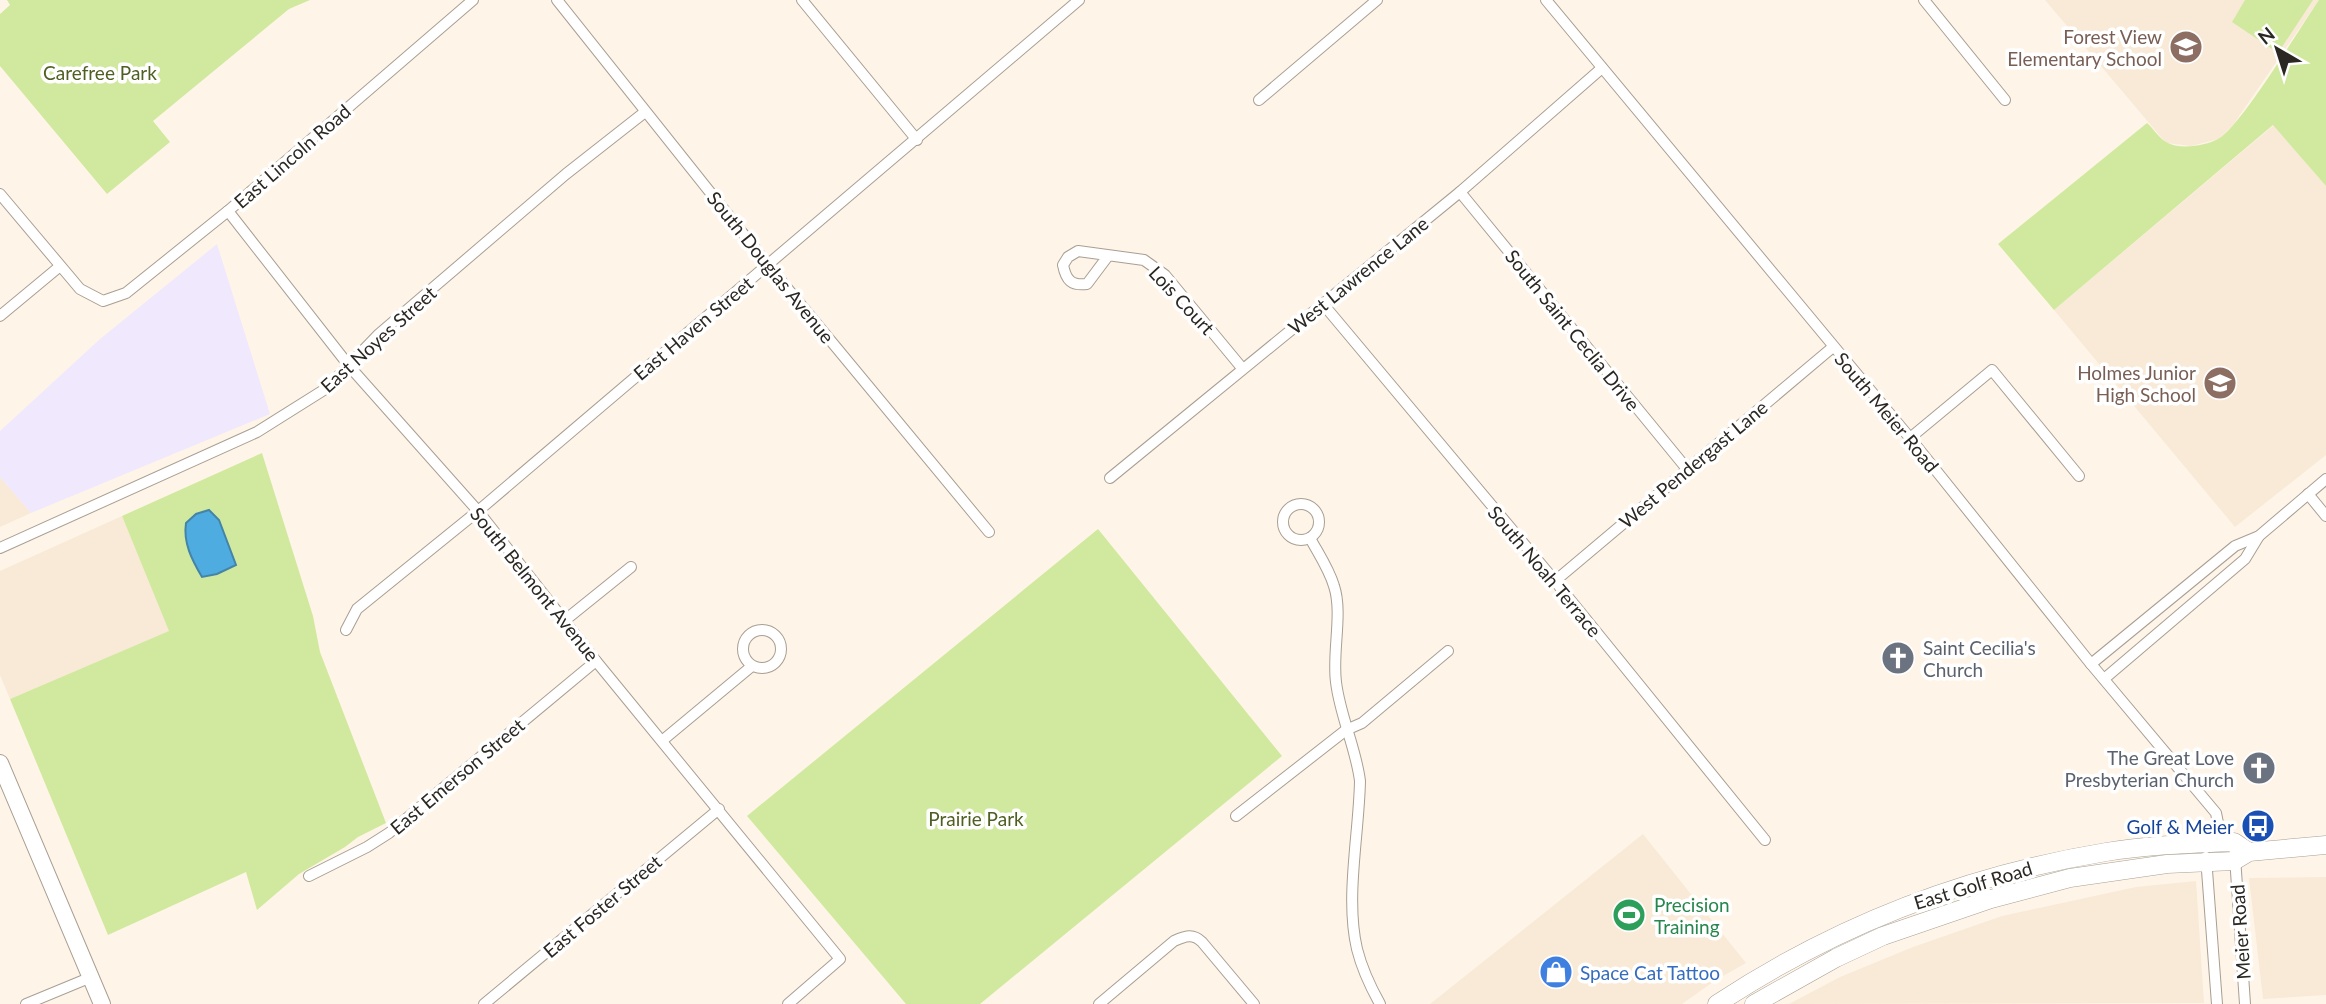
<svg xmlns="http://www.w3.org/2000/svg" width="2326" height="1004" font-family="Lato,sans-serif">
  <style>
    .built { fill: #f8ead7 }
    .industrial { fill: #f0e8fd }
    .green { fill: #d1e99f }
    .water { fill: #4eace0; stroke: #4484a7; stroke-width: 2 }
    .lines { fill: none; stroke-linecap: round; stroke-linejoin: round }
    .minor-casing { stroke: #a89f93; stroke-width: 12 }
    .secondary-casing { stroke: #a89f93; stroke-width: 18 }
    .primary-casing { stroke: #a89f93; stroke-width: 19 }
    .minor { stroke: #fff; stroke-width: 10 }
    .secondary { stroke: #fff; stroke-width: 16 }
    .primary { stroke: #fff; stroke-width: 18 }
    .labels { text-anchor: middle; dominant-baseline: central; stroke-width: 7; stroke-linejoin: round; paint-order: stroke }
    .education-label { font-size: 19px; fill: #785e54; stroke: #fff; text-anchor: end }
    .park-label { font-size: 19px; fill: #4f5f22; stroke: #fff }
    .street-label { font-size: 19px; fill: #2b2723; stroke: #fff }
    .worship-label { font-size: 19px; fill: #5b616d; stroke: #fff; text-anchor: start }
    .transit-label { font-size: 19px; fill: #164399; stroke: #fff; text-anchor: end }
    .leisure-label { font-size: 19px; fill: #27864d; stroke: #fff; text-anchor: start }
    .shop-label { font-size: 19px; fill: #366cbe; stroke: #fff; text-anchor: start }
  </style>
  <rect width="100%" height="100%" fill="#fef5e8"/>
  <g class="built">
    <path d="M2045 0H2319L2233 125 2219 139 2191 146 2166 143Z"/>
    <path d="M2274 125 2326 186V455L2235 527 2054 310Z"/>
    <path d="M0 477 31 513 0 527Z"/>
    <path d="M122 516 170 631 10 699 0 675V571Z"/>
    <path d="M1643 834 1746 963 1716 980 1682 1004H1430Z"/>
    <path d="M2326 877V995L2263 999 2249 878Z"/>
    <path d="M2196 881 2204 1003 1789 1004 1840 977 1913 947 2002 916 2136 887Z"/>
  </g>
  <path class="industrial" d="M217 244 270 414 31 513 0 477V431L100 339Z"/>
  <g class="green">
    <path d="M7 0H310L289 9 153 121 170 142 107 194 0 66V14L10 5Z"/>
    <path d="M2245 0H2313L2278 53 2232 22Z"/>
    <path d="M2319 0H2326V186L2273 125 2054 310 1998 244 2147 123C2153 128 2159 138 2166 142 2179 150 2205 146 2218 139 2240 128 2301 26 2319 0Z"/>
    <path d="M262 453 313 616 320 652 386 823 358 837 345 847 299 874 257 910 246 872 108 935 10 699 169 631 122 516Z"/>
    <path d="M1098 529 1282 756 980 1004H906L747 816Z"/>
  </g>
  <path class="water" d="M209 510 219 520 236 565 217 574 202 577C192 560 183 543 186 523L196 514Z"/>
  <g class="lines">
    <defs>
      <g id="minor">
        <path d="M557 0 768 265 989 532"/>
        <path d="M802 0 917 140"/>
        <path d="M1546 0 1910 438 2091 664 2216 813 2219 828 2234 842 2245 1004"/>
        <path d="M1924 0 2005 100"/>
        <path d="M1259 100 1377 0"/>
        <path d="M1460 192 1687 469"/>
        <path d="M0 194 80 289 103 301 126 293 228 211 473 0"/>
        <path d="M228 211 350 367 478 511 596 661 840 959 788 1004"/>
        <path d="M1108 256 1087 284C1071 286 1066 280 1063 265L1068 257 1078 251 1144 260 1165 275 1242 368"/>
        <path d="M1323 304 1555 581 1765 840"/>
        <path d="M0 316 59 267"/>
        <path d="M1910 438 1992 370 2079 476"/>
        <path d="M1110 478 1460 192 1602 68"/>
        <path d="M2308 494 2326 516"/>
        <circle cx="1301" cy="522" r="18"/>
        <path d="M1310 538C1318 553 1329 569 1334 586 1343 613 1332 652 1336 682 1340 716 1356 748 1360 781 1359 834 1345 898 1357 949 1362 969 1370 986 1380 1004"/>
        <path d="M0 548 257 432 327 388 379 334 566 174 645 112"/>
        <path d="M1555 581 1833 347"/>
        <path d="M564 621 631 567"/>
        <circle cx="762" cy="649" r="19"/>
        <path d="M346 630 357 609 478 511 1079 0"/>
        <path d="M2091 664 2235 546 2259 536 2326 479"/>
        <path d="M2104 679 2245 559 2259 536"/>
        <path d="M663 740 752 666"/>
        <path d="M1236 816 1346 730 1362 723 1448 651"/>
        <path d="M2206 857 2217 1004"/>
        <path d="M309 876 367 847 389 833 596 661"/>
        <path d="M26 1004 89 978"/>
        <path d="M484 1004 719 809"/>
        <path d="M1099 1004 1174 941C1185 936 1193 933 1202 942L1254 1004"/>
      </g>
      <path id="secondary" d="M0 763 102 1004"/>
      <g id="primary">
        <path d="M1717 1004C1835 926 1966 875 2106 852 2148 845 2192 844 2234 842L2249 852"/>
        <path d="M1754 1004 1836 958 1883 936 1991 899 2070 878 2167 864 2234 861 2249 852 2326 845"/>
      </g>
    </defs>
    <use href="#minor" class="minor-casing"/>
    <use href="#secondary" class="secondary-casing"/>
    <use href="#primary" class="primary-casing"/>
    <use href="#minor" class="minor"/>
    <use href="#secondary" class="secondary"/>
    <use href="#primary" class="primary"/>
  </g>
  <defs>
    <symbol id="school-disc" viewBox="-11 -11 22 22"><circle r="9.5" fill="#8d6e63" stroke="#fff"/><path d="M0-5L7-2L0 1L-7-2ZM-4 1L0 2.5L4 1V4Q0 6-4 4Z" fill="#fff"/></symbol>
    <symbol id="church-disc" viewBox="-11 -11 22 22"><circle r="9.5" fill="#6b7280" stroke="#fff"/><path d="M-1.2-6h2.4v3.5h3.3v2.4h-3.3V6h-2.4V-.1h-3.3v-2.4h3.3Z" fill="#fff"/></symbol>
    <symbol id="bus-disc" viewBox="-11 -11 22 22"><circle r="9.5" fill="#1a4fb4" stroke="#fff"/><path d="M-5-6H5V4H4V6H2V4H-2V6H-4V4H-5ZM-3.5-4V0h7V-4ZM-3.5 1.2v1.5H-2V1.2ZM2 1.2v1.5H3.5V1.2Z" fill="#fff"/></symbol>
    <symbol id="stadium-disc" viewBox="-11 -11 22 22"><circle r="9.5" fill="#2e9e5b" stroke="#fff"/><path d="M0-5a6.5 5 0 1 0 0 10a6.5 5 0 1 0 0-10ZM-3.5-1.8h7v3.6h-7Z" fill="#fff"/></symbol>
    <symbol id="shop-disc" viewBox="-11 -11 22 22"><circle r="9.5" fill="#3f7fe0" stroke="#fff"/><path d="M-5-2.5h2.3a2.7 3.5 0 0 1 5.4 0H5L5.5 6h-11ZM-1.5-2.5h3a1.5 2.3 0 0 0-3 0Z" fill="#fff"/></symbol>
  </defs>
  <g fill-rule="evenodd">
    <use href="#school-disc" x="2167" y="28" width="38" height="38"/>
    <use href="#school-disc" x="2201" y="364" width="38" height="38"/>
    <use href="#church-disc" x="1879" y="639" width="38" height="38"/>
    <use href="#church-disc" x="2240" y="749" width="38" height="38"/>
    <use href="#bus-disc" x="2239" y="807" width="38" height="38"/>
    <use href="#stadium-disc" x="1610" y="896" width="38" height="38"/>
    <use href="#shop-disc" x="1537" y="953" width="38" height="38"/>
  </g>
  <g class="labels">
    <g class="education-label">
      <text x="2162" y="36">Forest View<tspan x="2162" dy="22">Elementary School</tspan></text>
      <text x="2196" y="372">Holmes Junior<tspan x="2196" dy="22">High School</tspan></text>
    </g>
    <g class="park-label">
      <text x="100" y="72">Carefree Park</text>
      <text x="976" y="818">Prairie Park</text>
    </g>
    <g class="street-label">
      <text transform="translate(292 156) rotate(-41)">East Lincoln Road</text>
      <text transform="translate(771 267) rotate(51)">South Douglas Avenue</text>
      <text transform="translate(1358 275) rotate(-39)">West Lawrence Lane</text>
      <text transform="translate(1182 300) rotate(47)">Lois Court</text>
      <text transform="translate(693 328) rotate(-40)">East Haven Street</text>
      <text transform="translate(1573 330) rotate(51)">South Saint Ceclia Drive</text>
      <text transform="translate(378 339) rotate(-42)">East Noyes Street</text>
      <text transform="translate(1887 412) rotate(50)">South Meier Road</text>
      <text transform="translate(1693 464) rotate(-40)">West Pendergast Lane</text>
      <text transform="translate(1545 571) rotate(50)">South Noah Terrace</text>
      <text transform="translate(535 584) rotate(51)">South Belmont Avenue</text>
      <text transform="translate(457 776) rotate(-40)">East Emerson Street</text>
      <text transform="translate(1973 885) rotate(-17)">East Golf Road</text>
      <text transform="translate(602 906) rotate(-40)">East Foster Street</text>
      <text transform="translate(2240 932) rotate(-94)">Meier Road</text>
    </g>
    <g class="worship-label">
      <text x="1923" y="647">Saint Cecilia's<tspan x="1923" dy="22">Church</tspan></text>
      <text x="2234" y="757" text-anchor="end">The Great Love<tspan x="2234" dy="22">Presbyterian Church</tspan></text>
    </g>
    <g class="transit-label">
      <text x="2234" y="826">Golf &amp; Meier</text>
    </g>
    <g class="leisure-label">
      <text x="1654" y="904">Precision<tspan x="1654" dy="22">Training</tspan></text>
    </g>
    <g class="shop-label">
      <text x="1580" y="972">Space Cat Tattoo</text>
    </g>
  </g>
  <g transform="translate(2277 49) rotate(321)" stroke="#ffffff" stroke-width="5" paint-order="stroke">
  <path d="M0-5L12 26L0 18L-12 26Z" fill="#2b2723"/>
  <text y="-10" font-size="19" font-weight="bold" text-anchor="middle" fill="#2b2723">N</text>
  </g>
</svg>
